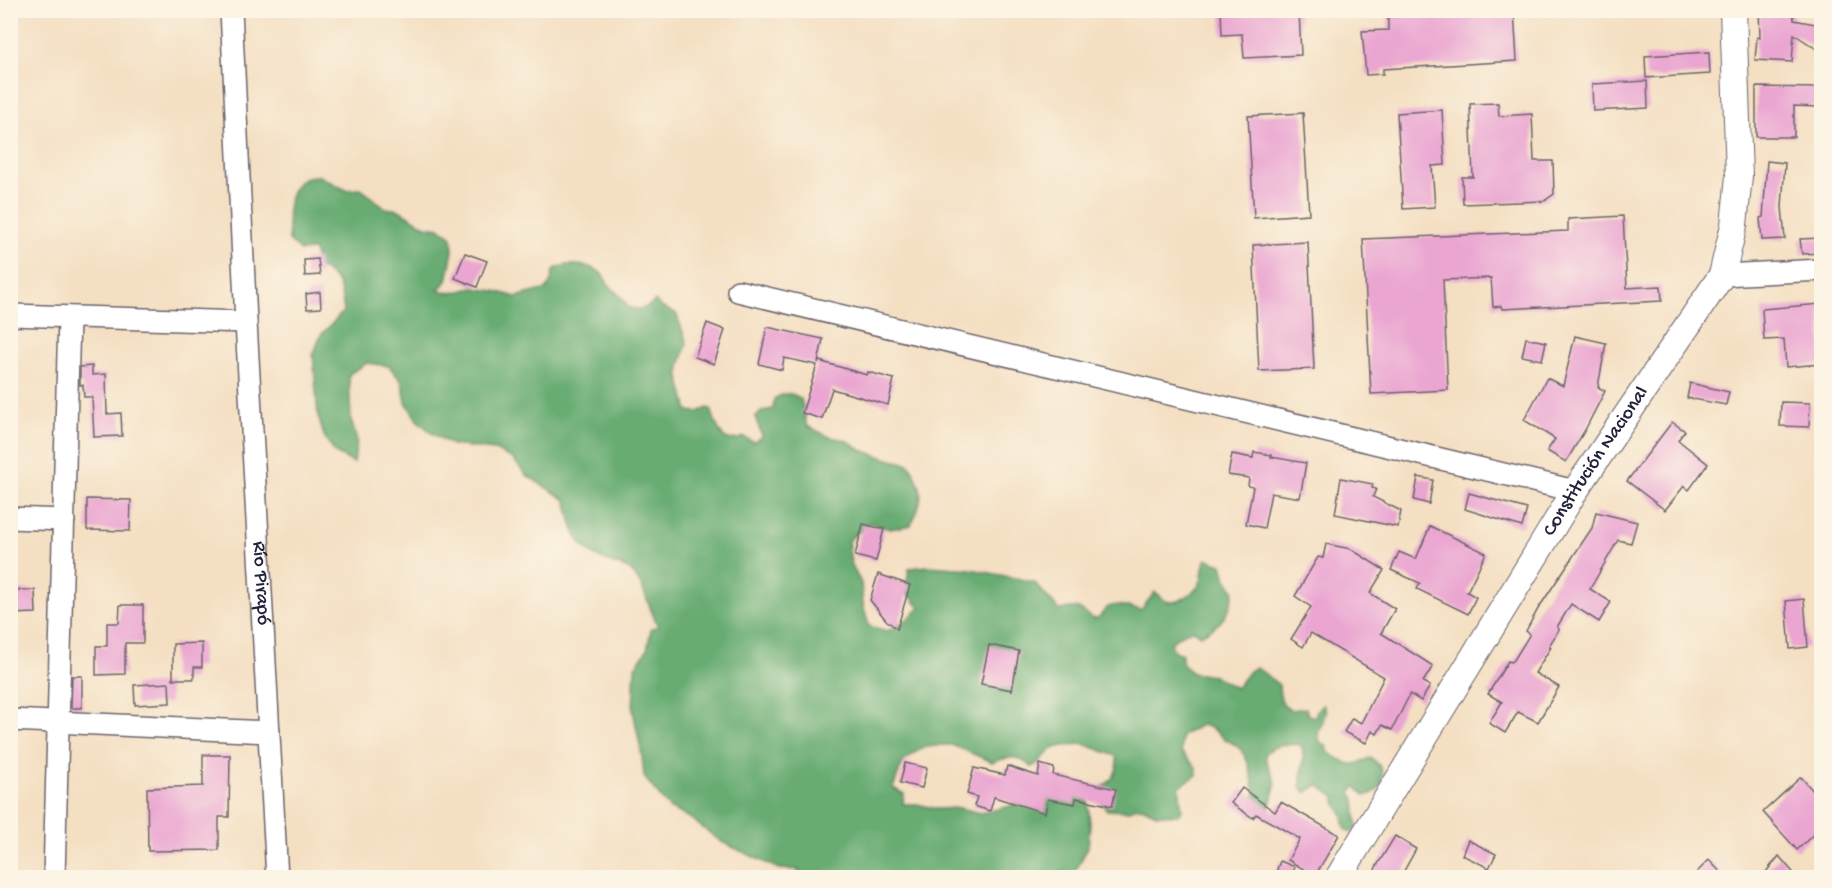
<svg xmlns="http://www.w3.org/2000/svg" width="1832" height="888" font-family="'Gochi Hand',sans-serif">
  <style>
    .forest { fill: #68ac72; stroke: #456756; stroke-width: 1.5 }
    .building { fill: #eaa5d1 }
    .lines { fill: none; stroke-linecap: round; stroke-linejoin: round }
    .minor-casing { stroke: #6c646a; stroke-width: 24 }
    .tertiary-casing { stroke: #6c646a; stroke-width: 28 }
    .minor { stroke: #fff; stroke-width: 21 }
    .tertiary { stroke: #fff; stroke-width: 26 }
    .labels { text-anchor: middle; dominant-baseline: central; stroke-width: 4.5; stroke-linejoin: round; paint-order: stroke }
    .street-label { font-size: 20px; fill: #22223b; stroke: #fcf5e5 }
  </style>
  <rect width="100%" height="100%" fill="#fcf5e5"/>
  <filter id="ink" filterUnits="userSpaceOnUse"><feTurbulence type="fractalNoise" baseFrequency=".0167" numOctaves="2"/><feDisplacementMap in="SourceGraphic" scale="12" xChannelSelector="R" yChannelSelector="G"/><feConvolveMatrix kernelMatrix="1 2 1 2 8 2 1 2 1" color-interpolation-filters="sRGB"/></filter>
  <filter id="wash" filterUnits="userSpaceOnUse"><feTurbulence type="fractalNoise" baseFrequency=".008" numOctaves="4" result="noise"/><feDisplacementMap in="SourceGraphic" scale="24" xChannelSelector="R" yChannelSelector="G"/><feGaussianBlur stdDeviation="1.35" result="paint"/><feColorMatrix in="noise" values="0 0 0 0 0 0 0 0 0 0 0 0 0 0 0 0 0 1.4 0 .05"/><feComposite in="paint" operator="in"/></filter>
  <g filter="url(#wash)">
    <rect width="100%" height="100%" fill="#f4dfc2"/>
    <path class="forest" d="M319 176 346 190 361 189 386 208 399 210 425 226 440 228 452 237 453 251 447 281 438 290 452 293 473 288 495 291 516 297 547 289 551 281 553 271C563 261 592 264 602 274 604 276 605 280 607 282 614 292 623 296 628 307 640 311 646 309 655 301L663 308 676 313 687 343 680 366 679 376 688 411 698 412 708 408 711 409C717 427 721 447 744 437L754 442 762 436 755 417 763 411 773 409 774 399C785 392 791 392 801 399L807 426 830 437 846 440 861 450 888 459 909 464C925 490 924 498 911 525L890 529 869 523 848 541 851 563 861 583 863 604 869 626 888 631 905 621 920 608 906 591 909 568 929 566 971 569 1034 582 1060 611C1077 604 1080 609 1094 619 1101 617 1100 616 1104 611 1113 600 1129 608 1141 610L1155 592C1159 594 1162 599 1166 601 1177 606 1198 591 1201 581 1204 573 1201 566 1207 559L1222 564 1226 579 1234 590C1231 613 1221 626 1200 635L1194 630C1184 632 1175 636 1171 645L1175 651 1182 654V662L1192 673 1214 676 1236 688 1249 671 1256 667 1279 685C1279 693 1281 709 1292 710 1295 710 1302 708 1306 708L1308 715 1315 717 1317 710 1323 705 1326 712 1318 734 1320 742 1326 746 1330 754 1349 764H1356L1370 758C1388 767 1387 791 1365 796L1355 786 1351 792 1355 799 1357 828 1351 833C1342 828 1345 825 1343 816 1341 808 1335 807 1336 798L1318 785 1306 793 1301 788C1299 774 1307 757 1301 745 1287 743 1277 744 1266 753V760L1276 782 1268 812 1257 809C1255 793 1251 757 1237 746 1234 743 1229 742 1225 739 1217 732 1210 726 1200 725L1182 736 1181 752 1196 767 1197 775 1179 787 1182 809 1178 815 1156 814 1142 807 1134 808 1128 811 1107 810 1097 798 1095 792C1109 783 1121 774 1116 756L1081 743C1072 747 1062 744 1053 749 1044 754 1043 762 1031 767 1016 753 1010 757 992 762L952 745H942L922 748 903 762 893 788 904 794 903 804H917L937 809 959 808 981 813 1011 806 1026 792 1070 789 1088 802 1090 825 1088 847 1076 870 1056 874 1049 878 797 877 799 870 779 869 722 842 688 817 669 808 644 777 642 756 633 710 635 667 647 650 651 629 658 626C649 609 645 586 632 572 628 567 618 566 611 563 574 549 575 535 566 500L526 475 513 459 495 450 452 445 433 434 417 420 406 402 402 382 389 366 367 363 349 374 351 420 357 440 354 463 335 453 324 436 318 416 313 355 321 335 344 311C340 284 341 280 317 266L314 250 300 251 289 241C288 222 283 189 305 178 309 176 315 176 319 176Z"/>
    <g id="blocks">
      <g class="building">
        <path d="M1221 10H1299L1301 55 1244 58 1242 34 1222 35Z"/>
        <path d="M1424 10H1514L1517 61 1383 69V74L1366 75 1362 31 1388 30V17L1424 15Z"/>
        <path d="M1759 10H1793L1794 20 1821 25V52L1794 34 1792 62 1755 60 1757 37 1760 38Z"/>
        <path d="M1709 52 1710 74 1646 78 1645 56Z"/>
        <path d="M1647 81 1648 108 1593 111 1592 84Z"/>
        <path d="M1756 87 1819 88 1818 107 1794 106V137H1756Z"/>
        <path d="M1498 103 1499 116 1532 114 1534 161H1553L1554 194 1544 201 1463 204 1462 177H1473L1470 104Z"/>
        <path d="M1442 110 1445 165 1432 166 1435 207 1403 209 1397 113Z"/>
        <path d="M1303 113 1309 214 1254 218 1248 116Z"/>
        <path d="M1767 161 1785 163 1782 207 1785 239 1762 240 1760 218 1763 217Z"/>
        <path d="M1623 216 1627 288 1661 286 1662 301 1502 309 1501 306 1493 307 1491 278 1443 280 1448 390 1371 394 1363 239 1568 231V219Z"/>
        <path d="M1821 238V253L1802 254 1800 239Z"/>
        <path d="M1308 242 1314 369 1259 371 1253 245Z"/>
        <path d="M465 253 487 261 477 287 455 278Z"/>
        <path d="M318 259 320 275 305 276 304 260Z"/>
        <path d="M320 292 321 308 307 309 306 294Z"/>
        <path d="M1821 304V364L1786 367 1784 339 1764 340 1762 309Z"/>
        <path d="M707 323 725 330 714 364 695 357Z"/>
        <path d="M767 327 823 339 818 363 819 361 867 375 868 372 894 379 888 405 832 389 822 419 802 413 817 365 784 358 782 370 759 364Z"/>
        <path d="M1575 336 1606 343 1598 387 1605 391 1585 430 1566 462 1547 451 1555 439 1524 420 1547 378 1563 386Z"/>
        <path d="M1526 338 1546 342 1542 360 1522 356Z"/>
        <path d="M92 366V375L106 374 107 414 121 413 122 436 94 437 92 397H84L83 385H80V367Z"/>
        <path d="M1690 383 1729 392 1726 405 1687 398Z"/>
        <path d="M1781 402 1810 403 1809 427 1780 426Z"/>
        <path d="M1672 422 1685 431 1678 440 1708 464 1689 490 1684 486 1665 510 1627 481Z"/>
        <path d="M1254 452 1272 455 1271 457 1306 463 1300 498 1271 493 1264 528 1246 524 1253 487 1248 486 1249 478 1228 475 1232 454 1253 458Z"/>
        <path d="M1418 477 1433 480 1429 504 1414 500Z"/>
        <path d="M1341 478 1373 484 1372 488 1376 489 1373 497 1401 511 1398 527 1335 514Z"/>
        <path d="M1469 493 1527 509 1522 527 1465 509Z"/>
        <path d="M87 499 131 500 130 531 87 530Z"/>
        <path d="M1596 512 1637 522 1631 543 1618 540 1590 589 1611 602 1599 622 1571 604 1557 627 1559 629 1549 646 1551 647 1535 673 1559 687 1538 722 1518 712 1505 733 1489 723 1502 702 1488 694 1508 661 1511 662 1514 660 1530 634 1526 631 1538 609 1592 528Z"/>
        <path d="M863 524 884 529 876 561 855 556Z"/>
        <path d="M1430 526 1486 553 1467 592 1476 597 1468 614 1417 589 1420 583 1391 570 1399 552 1416 559Z"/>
        <path d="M1326 544 1351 549 1384 570 1370 593 1395 609 1381 633 1433 666 1423 682 1430 686 1421 701 1410 694 1392 730 1382 725 1377 734 1372 731 1366 743 1344 732 1352 718 1361 723 1384 677 1311 633 1303 647 1291 639 1311 607 1295 596 1318 557 1323 558Z"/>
        <path d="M878 574 910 585 897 629 886 620 870 600Z"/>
        <path d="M10 590H35L36 613 10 614Z"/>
        <path d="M1804 599 1808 647 1790 649 1786 601Z"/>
        <path d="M120 605H143V643H125V674L96 675V646H107V623H119Z"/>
        <path d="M202 643V667H194V679H173V644Z"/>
        <path d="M989 645 1019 651 1012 690 981 684Z"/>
        <path d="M72 676H82V708H71Z"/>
        <path d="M169 683 170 703 135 705 134 685Z"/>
        <path d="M203 755H230L229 817H219V850L148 851 147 788 203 786Z"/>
        <path d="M905 763 927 768 922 788 900 783Z"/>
        <path d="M1040 764 1054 768 1053 775 1116 789 1112 806 1076 798 1075 804 1048 799 1045 813 994 797 990 811 974 806 977 797 967 794 974 768 1005 775 1007 766 1038 776Z"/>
        <path d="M1801 777 1821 800V827L1797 850 1763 812Z"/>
        <path d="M1242 788 1275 812 1281 802 1339 835 1315 876 1288 860 1300 839 1256 814 1253 818 1231 803Z"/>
        <path d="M1395 836 1416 849 1400 878H1372L1376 867Z"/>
        <path d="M1468 840 1496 854 1489 868 1462 855Z"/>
        <path d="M1779 856 1798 878H1761Z"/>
        <path d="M1709 860 1726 878H1691Z"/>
        <path d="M1280 861 1295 867 1291 878H1274Z"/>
      </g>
    </g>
  </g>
  <g filter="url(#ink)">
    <use href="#blocks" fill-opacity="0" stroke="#6c646a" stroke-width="1.5"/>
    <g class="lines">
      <defs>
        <g id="minor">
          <path id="s1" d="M231 10 246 322 277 878"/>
          <path d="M1722 275 1822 270"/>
          <path d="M738 291 1575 491"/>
          <path d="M10 315 246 322"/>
          <path d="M10 518 64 520"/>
          <path d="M10 720 269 732"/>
          <path d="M54 878 69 317"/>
        </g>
        <g id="tertiary">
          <path id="s2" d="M1338 878 1575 491 1722 275 1734 225 1739 176 1733 10"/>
        </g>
      </defs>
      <use href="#minor" class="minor-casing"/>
      <use href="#tertiary" class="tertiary-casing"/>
      <use href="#minor" class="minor"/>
      <use href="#tertiary" class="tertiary"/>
    </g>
  </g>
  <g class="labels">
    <g class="street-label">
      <text stroke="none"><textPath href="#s2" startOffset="490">Constitución Nacional</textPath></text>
      <text stroke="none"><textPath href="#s1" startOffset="574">Río Pirapó</textPath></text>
    </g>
  </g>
  <rect width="1832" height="888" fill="none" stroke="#fcf5e5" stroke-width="36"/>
</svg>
